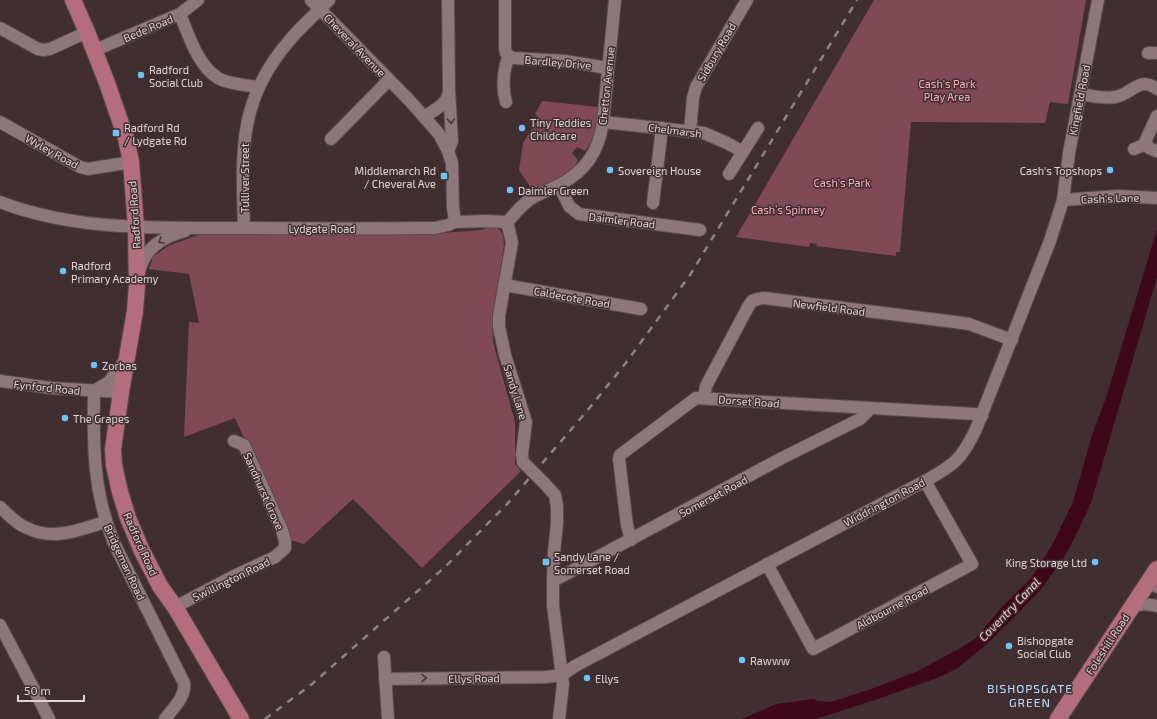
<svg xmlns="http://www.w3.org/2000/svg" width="1157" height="719" font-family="'Exo 2',sans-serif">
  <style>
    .green { fill: #7f4955 }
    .water { fill: #3f071a }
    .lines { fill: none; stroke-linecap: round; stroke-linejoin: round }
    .minor-casing { stroke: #5b4b4e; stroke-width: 14 }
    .major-casing { stroke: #5b4b4e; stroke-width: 18 }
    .minor { stroke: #8e777b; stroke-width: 12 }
    .major { stroke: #b36d7d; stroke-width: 16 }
    .rail { stroke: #918183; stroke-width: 2.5; stroke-dasharray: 7 7; stroke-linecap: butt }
    .minor-bridge-casing { stroke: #5b4b4e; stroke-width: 14; stroke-linecap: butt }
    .minor-bridge { stroke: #8e777b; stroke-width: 12 }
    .oneway { stroke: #493538 }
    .poi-dot { fill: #6fc2f4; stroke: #412e31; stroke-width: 1.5 }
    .labels { text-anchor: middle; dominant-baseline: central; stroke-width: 3; stroke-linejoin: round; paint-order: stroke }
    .street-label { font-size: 11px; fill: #e1d4d6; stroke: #412e31 }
    .poi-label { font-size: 11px; fill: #e1d4d6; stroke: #412e31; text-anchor: start }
    .park-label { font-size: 11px; fill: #fdb0bf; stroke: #412e31 }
    .water-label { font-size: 12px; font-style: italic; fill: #f3cbd2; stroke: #412e31 }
    .neighbourhood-label { font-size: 12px; letter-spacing: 1px; fill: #b5e0fd; stroke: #412e31 }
  </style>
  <rect width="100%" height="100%" fill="#412e31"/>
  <g class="green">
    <path d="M874 0H1086L1068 104 1050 102 1045 123 911 122 900 252H896V256L816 246 817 244 810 243 809 247 736 237Z"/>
    <path d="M542 101 599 107C598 123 596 137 585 151L577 147 572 153 578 160C572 176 552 183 539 190L531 188 519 170 523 143 539 118 535 114Z"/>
    <path d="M487 228H498L503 235 504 246 492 317 493 342 515 422V464L521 471 422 568 353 499 304 544 290 540 235 418 184 437 189 322 199 323 189 274 149 269 153 257 168 246 198 235 441 233 481 230Z"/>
  </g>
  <path class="water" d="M1157 229V277L1095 489 1091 503 1072 543 1063 559 1039 592 988 643 958 668 937 678 878 699 816 719H742L776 704 814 699 817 701 831 702 874 688 918 671 962 647 976 638 1001 608 1030 579 1038 568 1052 545 1073 502 1093 432 1107 395Z"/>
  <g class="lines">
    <defs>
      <g id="minor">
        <path d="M311 0 410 101 439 134 448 151 452 163 453 207 455 222"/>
        <path d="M505 0V48L506 53 509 56 514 58 565 61 608 68"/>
        <path d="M180 14C188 34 198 66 218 78 227 84 247 85 258 87"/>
        <path d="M0 28 38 49 43 50 50 49 87 32"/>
        <path d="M95 50 180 14 198 0"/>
        <path d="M1148 53H1157"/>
        <path d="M1081 94C1091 96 1104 99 1115 97 1131 95 1139 75 1157 89"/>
        <path d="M506 102C502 89 503 69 509 56"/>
        <path d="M424 117C434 110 447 105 449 92"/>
        <path d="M0 122 80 167 88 169 131 162"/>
        <path d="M603 122 704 133 727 143 743 152"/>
        <path d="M690 131 693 98 696 87 747 0"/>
        <path d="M331 139 389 80"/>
        <path d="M1134 149 1146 144"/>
        <path d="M448 151 452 141 449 90 448 0"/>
        <path d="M1156 151 1149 148 1145 142 1157 116"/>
        <path d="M729 174 758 128"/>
        <path d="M559 185 569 206 579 214 700 230"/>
        <path d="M1063 200 1118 196 1157 198"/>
        <path d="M0 202C76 231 159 228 240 228 298 228 357 229 416 228H435L448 225 455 222 486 221 507 222"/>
        <path d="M653 203 662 128"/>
        <path d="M507 222C515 214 522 204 532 198 540 193 550 190 559 185 586 171 599 151 603 122L615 0"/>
        <path d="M507 222 512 242 499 316V327L505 355 526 422 522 454 523 462"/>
        <path d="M244 228C242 154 237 101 289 41 301 26 316 14 329 0"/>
        <path d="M139 272C145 248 162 237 185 231"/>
        <path d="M504 285 641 309"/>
        <path d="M126 359 109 382 94 391C93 446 93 492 114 543L184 683C186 697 173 708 165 719"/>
        <path d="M0 381 51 388 121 392"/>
        <path d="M704 398 706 386 748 307 752 301 758 299 764 298 955 322 969 324 1012 340"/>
        <path d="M545 484 555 495 557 506V524L554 552 553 581V605L563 684 559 719"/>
        <path d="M0 507C8 514 16 524 27 528 53 541 79 530 105 522"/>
        <path d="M631 540 627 525 619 459 620 455 696 398 975 414 982 416"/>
        <path d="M767 564 813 649 972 564 925 481"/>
        <path d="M1152 576 1157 587"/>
        <path d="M553 581 782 458 860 419 870 409"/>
        <path d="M175 607 236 575 275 557 285 548V541L282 530 244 445 234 441"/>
        <path d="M1130 608C1140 603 1147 604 1157 606"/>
        <path d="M0 625 39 699 49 719"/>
        <path d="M384 657 388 719"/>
        <path d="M385 679 546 677 562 675 575 666 925 481C954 465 962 459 976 429L1050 241 1063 200 1069 153 1098 0"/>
      </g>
      <g id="major">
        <path d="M73 0 87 32 107 83 126 138 131 162 136 227 137 285 135 311 121 392 113 449 114 465 120 492 128 518 142 551 160 586 175 607 241 719"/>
        <path d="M1058 719 1157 569"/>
      </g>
    </defs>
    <use href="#minor" class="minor-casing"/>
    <use href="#major" class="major-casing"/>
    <use href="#minor" class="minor"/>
    <use href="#major" class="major"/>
    <path class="rail" d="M265 719 312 684 446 566 508 503 587 411 625 364 690 275 857 0"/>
    <defs>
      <path id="minor-bridge" d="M523 462 545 484"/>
    </defs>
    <use href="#minor-bridge" class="minor-bridge-casing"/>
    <use href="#minor-bridge" class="minor-bridge"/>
  </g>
  <defs><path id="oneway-chevron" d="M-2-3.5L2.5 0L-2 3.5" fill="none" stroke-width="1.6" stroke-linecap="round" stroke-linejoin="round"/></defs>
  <g class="oneway">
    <use href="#oneway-chevron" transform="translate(451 121) rotate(87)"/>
    <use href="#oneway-chevron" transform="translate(161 241) rotate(149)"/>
    <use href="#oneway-chevron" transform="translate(424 678) rotate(-1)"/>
  </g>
  <g class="poi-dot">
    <circle cx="141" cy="75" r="4"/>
    <circle cx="522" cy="128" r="4"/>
    <rect x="112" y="129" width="8" height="8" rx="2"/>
    <circle cx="610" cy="170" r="4"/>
    <circle cx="1110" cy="170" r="4"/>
    <rect x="440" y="172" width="8" height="8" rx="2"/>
    <circle cx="510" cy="190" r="4"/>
    <circle cx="63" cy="271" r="4"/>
    <circle cx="94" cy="365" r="4"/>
    <circle cx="65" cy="418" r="4"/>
    <rect x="542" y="558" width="8" height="8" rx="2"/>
    <circle cx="1095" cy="562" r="4"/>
    <circle cx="1009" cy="646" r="4"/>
    <circle cx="742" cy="660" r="4"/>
    <circle cx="587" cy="678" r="4"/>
  </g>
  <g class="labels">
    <g class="street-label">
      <text transform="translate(148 28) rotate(-23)">Bede Road</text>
      <text transform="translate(355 45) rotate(46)">Cheveral Avenue</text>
      <text transform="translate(716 52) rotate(-60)">Sidbury Road</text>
      <text transform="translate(558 62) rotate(5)">Bardley Drive</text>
      <text transform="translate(606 86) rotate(-84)">Chetton Avenue</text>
      <text transform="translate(1079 100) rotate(-79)">Kingfield Road</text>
      <text transform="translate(675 130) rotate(7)">Chelmarsh</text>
      <text transform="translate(52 151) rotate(29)">Wyley Road</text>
      <text transform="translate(244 178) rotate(-90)">Tulliver Street</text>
      <text transform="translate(1110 198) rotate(-2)">Cash's Lane</text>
      <text transform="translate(134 215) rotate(-94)">Radford Road</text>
      <text transform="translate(622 220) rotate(7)">Daimler Road</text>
      <text x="322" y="228">Lydgate Road</text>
      <text transform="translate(572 297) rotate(10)">Caldecote Road</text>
      <text transform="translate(829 307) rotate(7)">Newfield Road</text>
      <text transform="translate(47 387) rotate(6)">Fynford Road</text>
      <text transform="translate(516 392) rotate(73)">Sandy Lane</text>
      <text transform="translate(749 401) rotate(4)">Dorset Road</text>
      <text transform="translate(264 491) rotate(66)">Sandhurst Grove</text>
      <text transform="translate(713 496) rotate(-28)">Somerset Road</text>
      <text transform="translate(884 502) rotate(-28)">Widdrington Road</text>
      <text transform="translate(141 544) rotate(66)">Radford Road</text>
      <text transform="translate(125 562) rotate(65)">Bridgeman Road</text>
      <text transform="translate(231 579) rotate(-26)">Swillington Road</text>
      <text transform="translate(892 607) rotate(-28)">Aldbourne Road</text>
      <text transform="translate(1107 644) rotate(-57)">Foleshill Road</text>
      <text transform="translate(474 678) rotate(-1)">Ellys Road</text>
    </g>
    <g class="poi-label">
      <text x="149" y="69">Radford<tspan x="149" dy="13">Social Club</tspan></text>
      <text x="530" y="122">Tiny Teddies<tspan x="530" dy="13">Childcare</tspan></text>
      <text x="124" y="127">Radford Rd<tspan x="124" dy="13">/ Lydgate Rd</tspan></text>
      <text x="436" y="170" text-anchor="end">Middlemarch Rd<tspan x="436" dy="13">/ Cheveral Ave</tspan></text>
      <text x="618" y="170">Sovereign House</text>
      <text x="1102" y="170" text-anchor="end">Cash's Topshops</text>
      <text x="518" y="190">Daimler Green</text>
      <text x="71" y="265">Radford<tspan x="71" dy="13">Primary Academy</tspan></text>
      <text x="102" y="365">Zorbas</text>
      <text x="73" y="418">The Grapes</text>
      <text x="554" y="556">Sandy Lane /<tspan x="554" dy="13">Somerset Road</tspan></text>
      <text x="1087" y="562" text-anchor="end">King Storage Ltd</text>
      <text x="1017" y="640">Bishopgate<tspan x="1017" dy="13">Social Club</tspan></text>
      <text x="750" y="660">Rawww</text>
      <text x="595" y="678">Ellys</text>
    </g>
    <g class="park-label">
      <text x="947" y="83">Cash's Park<tspan x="947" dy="13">Play Area</tspan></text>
      <text x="842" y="182">Cash's Park</text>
      <text x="788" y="209">Cash’s Spinney</text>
    </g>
    <g class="water-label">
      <text transform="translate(1009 609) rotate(-46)">Coventry Canal</text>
    </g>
    <g class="neighbourhood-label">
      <text x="1030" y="688">BISHOPSGATE<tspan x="1030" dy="14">GREEN</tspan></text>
    </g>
  </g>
  <path d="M18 695v6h66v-6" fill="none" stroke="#e1d4d6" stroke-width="2"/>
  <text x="24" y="695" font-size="12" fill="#e1d4d6" stroke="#412e31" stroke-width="3" paint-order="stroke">50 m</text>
</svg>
